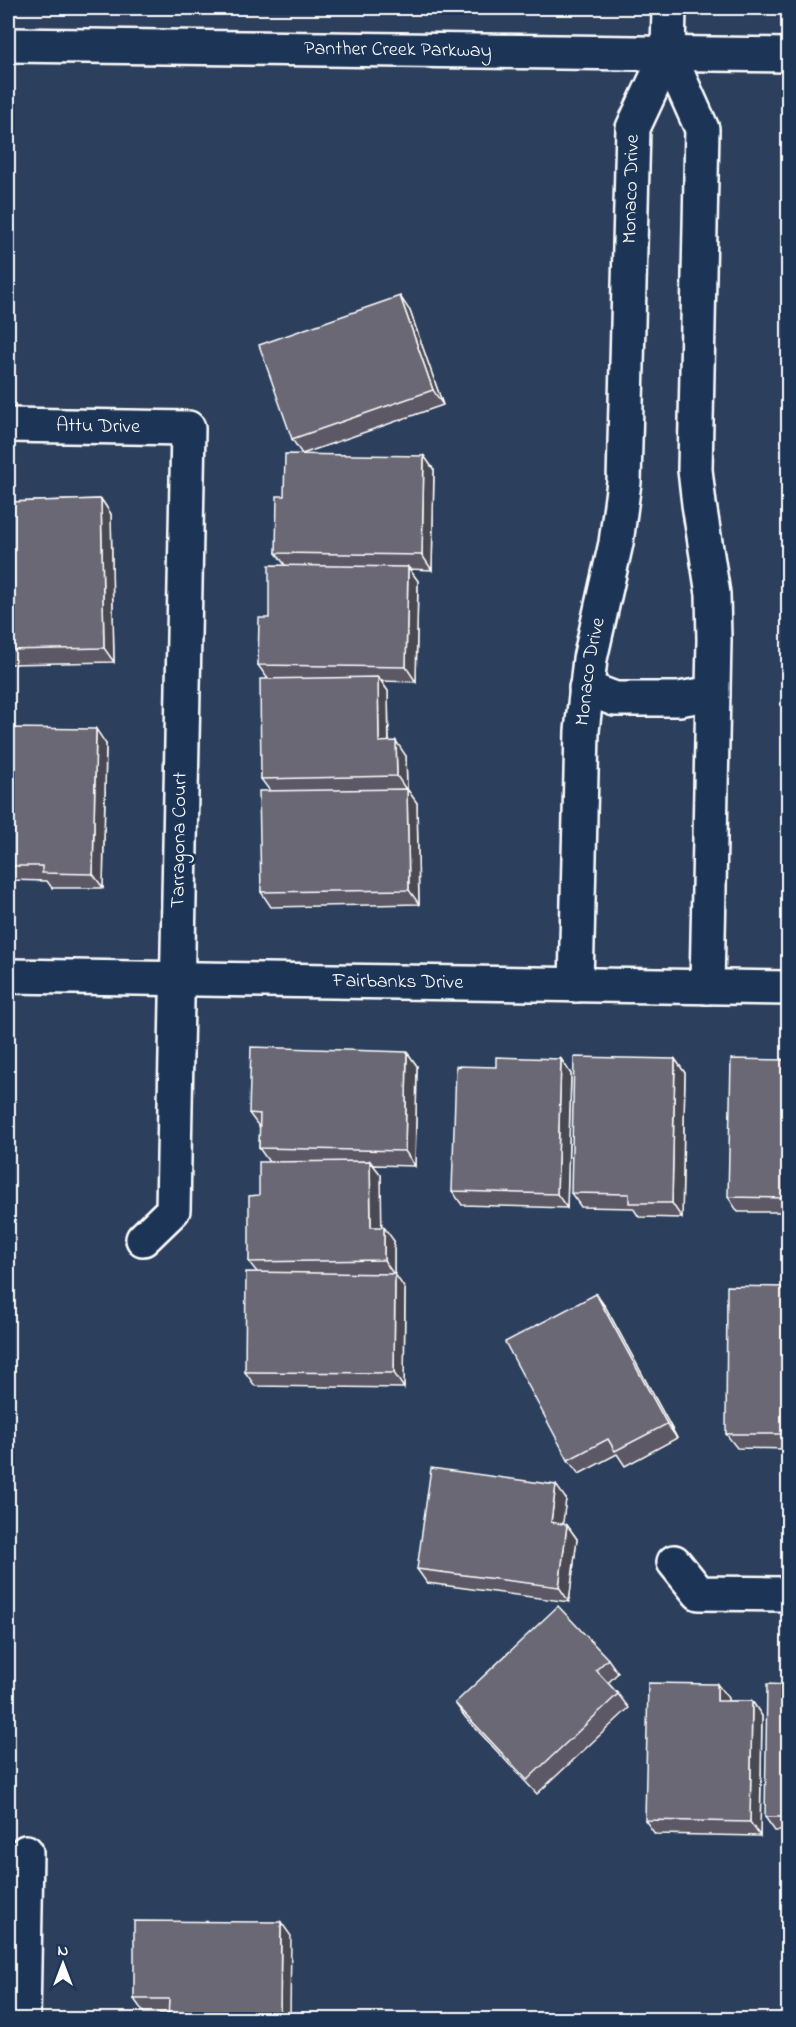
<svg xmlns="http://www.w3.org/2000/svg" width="796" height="2027" font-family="'Indie Flower',sans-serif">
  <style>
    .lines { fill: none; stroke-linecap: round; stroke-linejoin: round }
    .minor-casing { stroke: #fff; stroke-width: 38 }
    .secondary-casing { stroke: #fff; stroke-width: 38 }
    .minor { stroke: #1d3557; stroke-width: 33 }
    .secondary { stroke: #1d3557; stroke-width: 33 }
    .wall { fill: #5b5965; stroke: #fff; stroke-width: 1.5 }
    .shaded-wall { fill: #4a4852; stroke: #fff; stroke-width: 1.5 }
    .building { fill: #6a6775; stroke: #fff; stroke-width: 1.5 }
    .labels { text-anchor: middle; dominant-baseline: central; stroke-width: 6; stroke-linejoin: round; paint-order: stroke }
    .street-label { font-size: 20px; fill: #fff; stroke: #1d3557 }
  </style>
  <rect width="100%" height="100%" fill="#2c3f5d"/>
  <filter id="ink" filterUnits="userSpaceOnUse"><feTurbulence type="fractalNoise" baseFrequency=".0167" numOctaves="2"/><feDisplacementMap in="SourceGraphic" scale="12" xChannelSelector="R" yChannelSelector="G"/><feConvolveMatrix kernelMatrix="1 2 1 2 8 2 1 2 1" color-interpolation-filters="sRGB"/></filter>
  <g filter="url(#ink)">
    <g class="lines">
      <defs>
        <g id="minor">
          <path d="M668 53 702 129 695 470 699 504 713 594 714 640 707 987"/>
          <path id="s1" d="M8 425 188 428 173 1210 143 1239"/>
          <path d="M586 688 615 699H679L713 693"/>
          <path id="s2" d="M8 976 788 988"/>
          <path id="s3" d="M576 985 582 731 590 659 616 543 624 482 633 128 668 53"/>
          <path d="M674 1562 699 1593 788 1594"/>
          <path d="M23 2020 26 1852"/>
        </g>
        <g id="secondary">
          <path id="s4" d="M8 45 788 55"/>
          <path d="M668 53 669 8"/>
        </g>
      </defs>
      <use href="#minor" class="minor-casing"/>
      <use href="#secondary" class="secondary-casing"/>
      <use href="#minor" class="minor"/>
      <use href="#secondary" class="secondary"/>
    </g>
    <g class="wall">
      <path d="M410 311 443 405 302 454 292 439Z"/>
      <path d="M424 456 434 470 432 570 409 569 418 581 416 682 381 681 388 691 389 741 406 756 407 789 417 803 419 904 271 907 261 892 270 791 261 779 268 679 258 665 269 618 285 565 276 553 284 496Z"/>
      <path d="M101 499 111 514 114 662 10 664 8 661V502Z"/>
      <path d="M8 728 106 744 103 888H52L47 881 8 880Z"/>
      <path d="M407 1052 417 1066 415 1166 373 1165 381 1175V1227L394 1241V1274L405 1289 404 1388 255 1386 245 1372 257 1272 249 1262 259 1195 269 1162 259 1148 260 1128 249 1113Z"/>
      <path d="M561 1059 571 1074 567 1208 462 1205 452 1191 496 1067Z"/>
      <path d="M675 1059 685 1073 682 1218 639 1217 633 1208 581 1207 571 1193Z"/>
      <path d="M789 1060V1212H738L728 1197Z"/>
      <path d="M789 1287V1449L737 1448 726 1434Z"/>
      <path d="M596 1294 606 1308 677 1438 625 1466 617 1454 579 1474 568 1460Z"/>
      <path d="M566 1499 562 1524 567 1525 577 1539 569 1602 427 1583 417 1569Z"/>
      <path d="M608 1659 618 1673 608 1683 618 1694 629 1708 537 1794 465 1717 455 1703Z"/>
      <path d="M789 1685V1831H775L765 1817Z"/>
      <path d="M728 1698 727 1701H752L762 1716 760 1836 655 1834 645 1820Z"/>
      <path d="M291 1936 168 2013H144L134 1999Z"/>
    </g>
    <g class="shaded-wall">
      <path d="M400 296 410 311 443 405 433 390Z"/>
      <path d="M424 456 434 470 432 570 422 555Z"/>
      <path d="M101 499 111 514 114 662 104 648Z"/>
      <path d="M408 567 418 581 416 682 406 667Z"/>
      <path d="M378 677 388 691 389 756 379 742Z"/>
      <path d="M96 729 106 744 103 888 93 874Z"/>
      <path d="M396 741 406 756 407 789 417 803 419 904 409 890 407 791 397 776Z"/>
      <path d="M407 1052 417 1066 415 1166 405 1151Z"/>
      <path d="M561 1059 571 1074 567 1208 557 1194Z"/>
      <path d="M675 1059 685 1073 682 1218 672 1203Z"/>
      <path d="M370 1161 381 1175 382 1241 371 1227Z"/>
      <path d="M384 1227 394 1241V1275L384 1260Z"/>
      <path d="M395 1274 405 1289 404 1388 394 1373Z"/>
      <path d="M596 1294 606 1308 677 1438 667 1424Z"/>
      <path d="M556 1485 566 1499 561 1537 551 1522Z"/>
      <path d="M567 1525 577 1539 569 1602 559 1587Z"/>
      <path d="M717 1684 728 1698 727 1715 717 1701Z"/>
      <path d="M752 1701 762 1716 760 1836 750 1822Z"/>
      <path d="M281 1922 291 1936 290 2019H280Z"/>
    </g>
    <g class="building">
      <path d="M400 296 433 390 292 439 259 345Z"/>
      <path d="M285 454 424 456 422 555 276 553 277 496H284Z"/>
      <path d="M101 499 104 648 8 650V502Z"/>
      <path d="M269 565 408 567 406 667 258 665 259 618H269Z"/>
      <path d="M378 677 379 742 396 741 397 776 261 779 260 679Z"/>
      <path d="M8 728 96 729 93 874 42 873V866H8Z"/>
      <path d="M407 789 409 890 261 892 259 791Z"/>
      <path d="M251 1047 407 1052 405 1151 259 1148 260 1114 249 1113Z"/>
      <path d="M496 1057 561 1059 557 1194 452 1191 456 1066 496 1067Z"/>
      <path d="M574 1057 675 1059 672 1203H629V1194L571 1193Z"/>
      <path d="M731 1059 789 1060V1198L728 1197Z"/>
      <path d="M370 1161 371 1227H384V1260L249 1262V1196L259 1195V1162Z"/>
      <path d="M246 1272 395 1274 394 1373 245 1372Z"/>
      <path d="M727 1286 789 1287V1434H726Z"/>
      <path d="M596 1294 667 1424 615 1451 608 1439 568 1460 505 1342Z"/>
      <path d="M431 1468 556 1485 551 1522 567 1525 559 1587 417 1569Z"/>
      <path d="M558 1606 608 1659 596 1670 618 1694 527 1780 455 1703Z"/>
      <path d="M648 1683 717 1684V1701H752L750 1822 645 1820Z"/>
      <path d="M767 1684 789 1685V1817H765Z"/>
      <path d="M134 1921 281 1922 280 2019H168L169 1999H134Z"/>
    </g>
  </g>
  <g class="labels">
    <g class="street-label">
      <text stroke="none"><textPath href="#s4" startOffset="390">Panther Creek Parkway</textPath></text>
      <text stroke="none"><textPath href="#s3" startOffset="800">Monaco Drive</textPath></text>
      <text stroke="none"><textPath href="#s1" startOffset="90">Attu Drive</textPath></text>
      <text stroke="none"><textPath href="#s3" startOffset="314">Monaco Drive</textPath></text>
      <text transform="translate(180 840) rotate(-89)">Tarragona Court</text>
      <text stroke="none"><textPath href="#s2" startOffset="390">Fairbanks Drive</textPath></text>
    </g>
  </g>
  <rect width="796" height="2027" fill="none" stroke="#1d3557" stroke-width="30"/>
  <rect x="15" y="15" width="766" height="1997" fill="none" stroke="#fff" stroke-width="2" filter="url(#ink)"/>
  <g transform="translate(63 1964)" stroke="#1d3557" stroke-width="4.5" paint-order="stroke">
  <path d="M0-4.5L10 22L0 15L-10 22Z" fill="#ffffff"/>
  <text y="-9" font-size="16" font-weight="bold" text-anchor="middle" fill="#ffffff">N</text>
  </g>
</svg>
